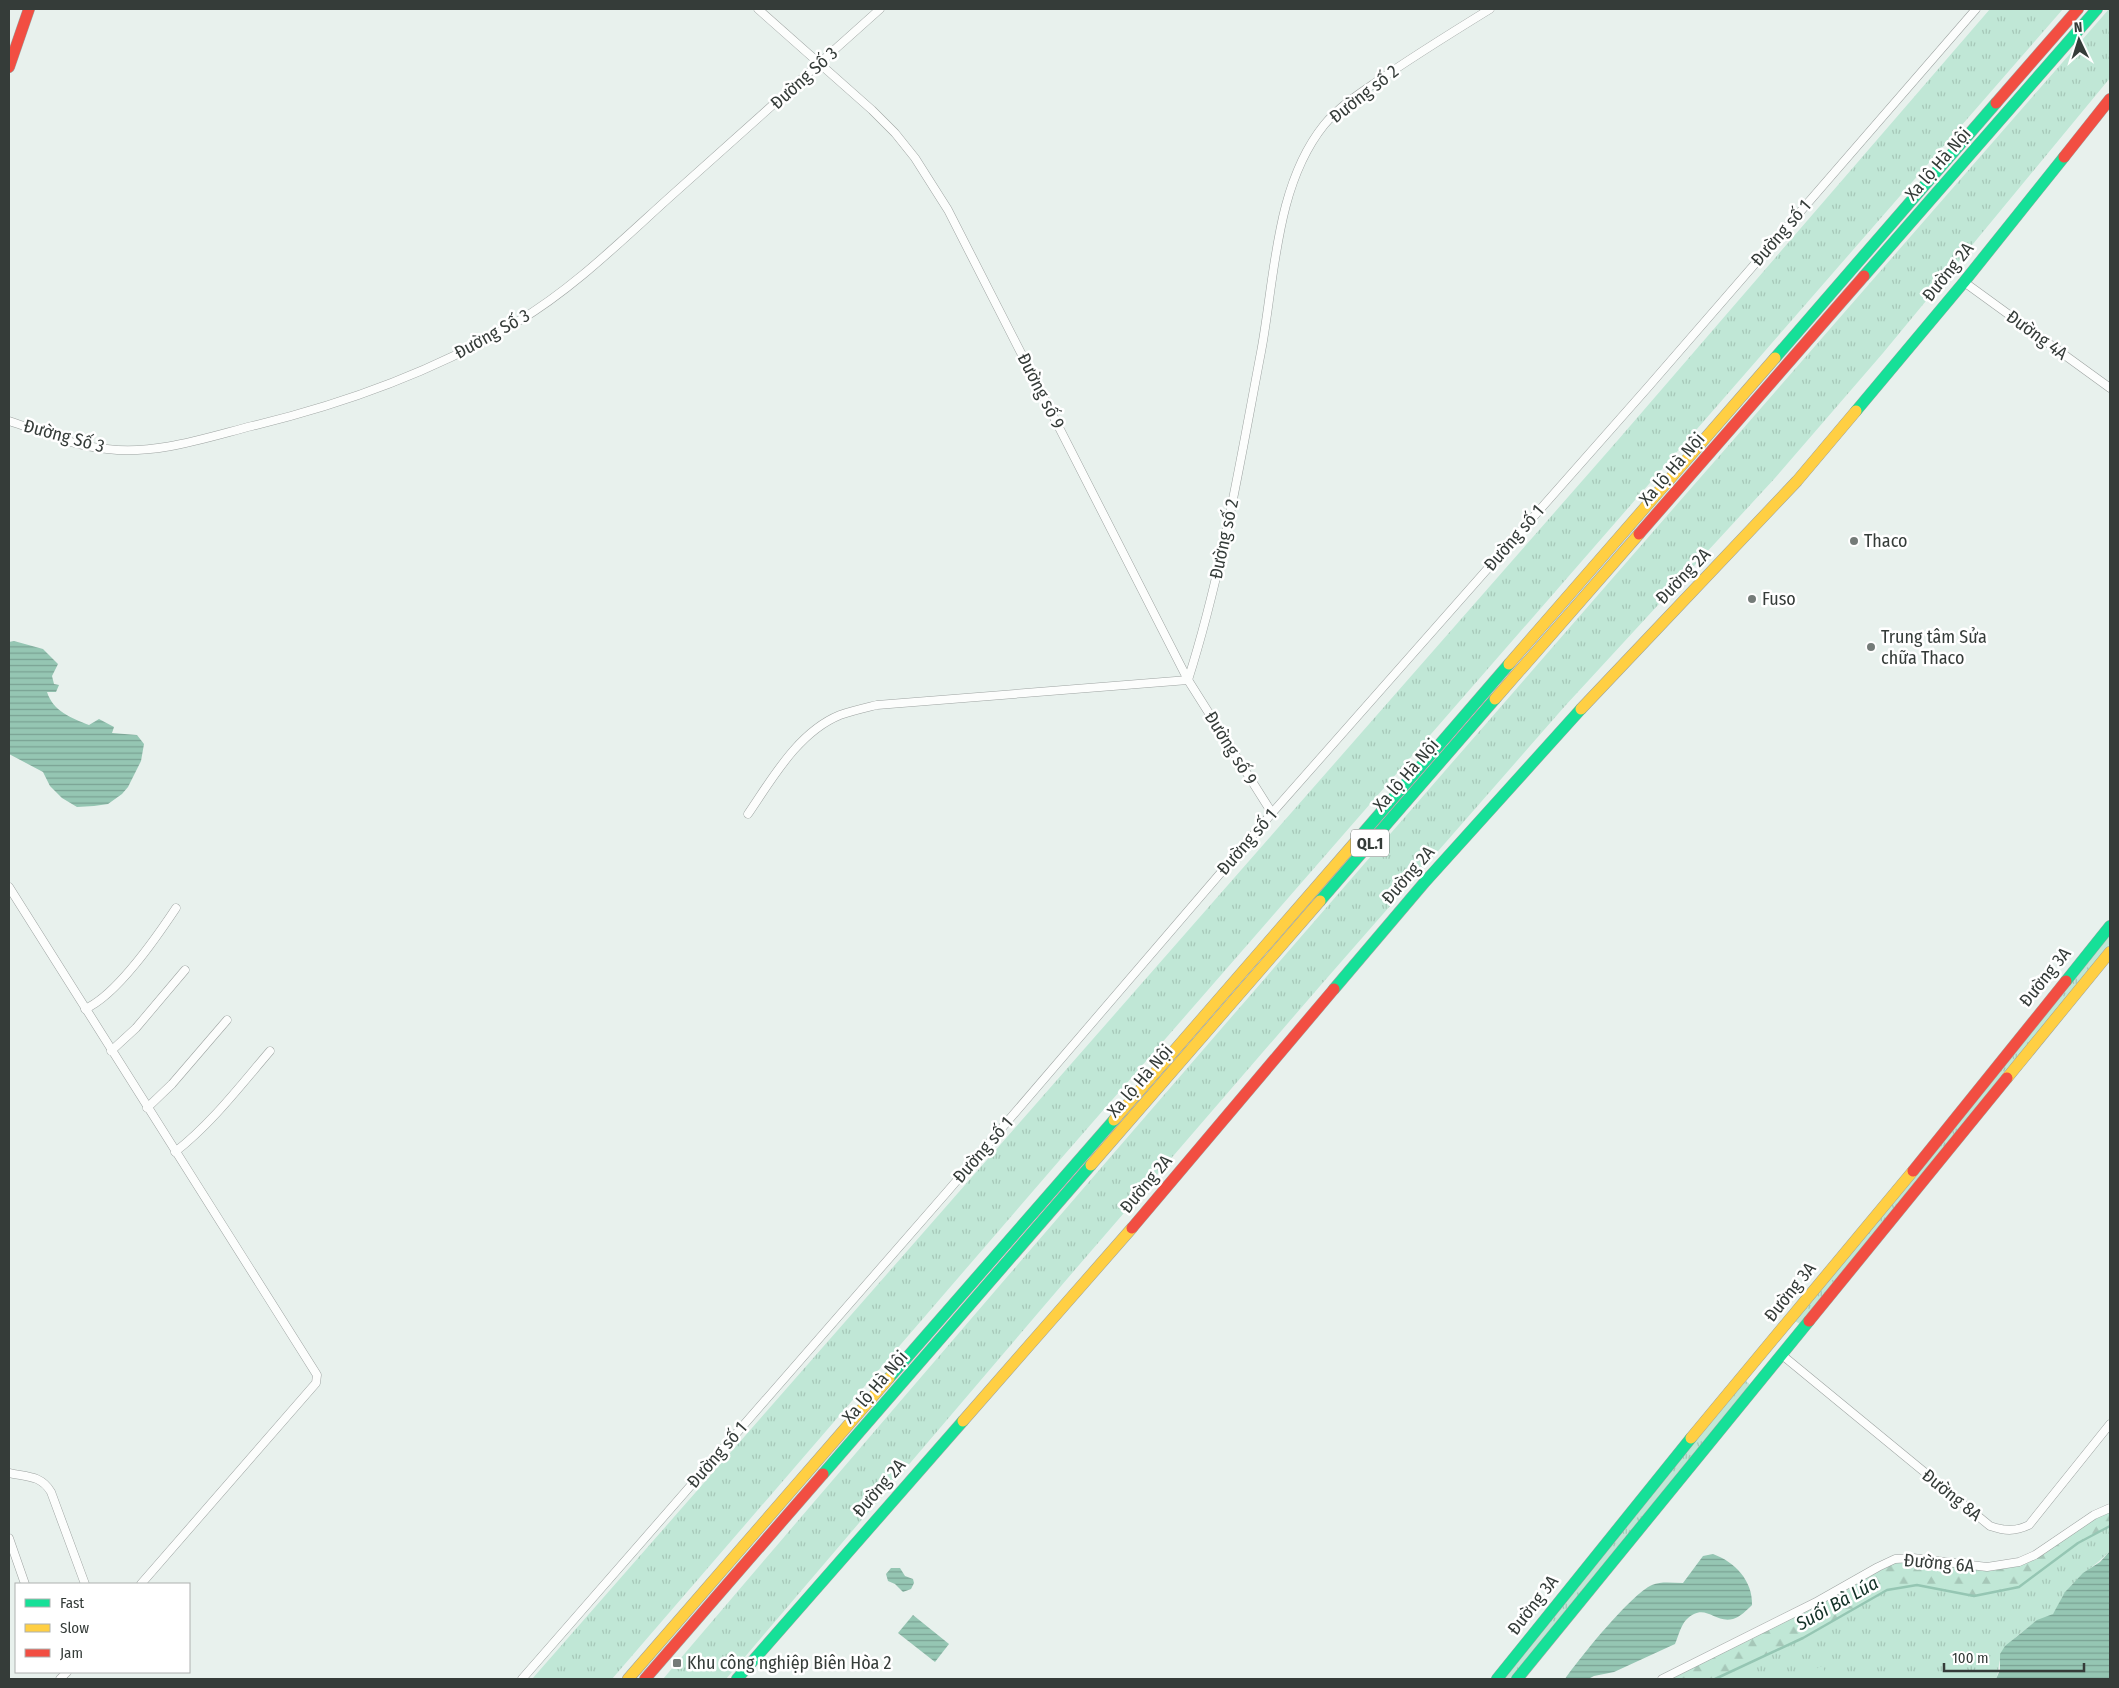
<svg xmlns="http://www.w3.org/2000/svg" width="2119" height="1688" font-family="'Fira Sans Condensed',sans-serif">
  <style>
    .grass { fill: url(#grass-tufts) }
    .forest { fill: url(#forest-firs) }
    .green { fill: #c0e7d6 }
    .water { fill: url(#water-rules) }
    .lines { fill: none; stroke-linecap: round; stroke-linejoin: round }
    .stream { stroke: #95c6b3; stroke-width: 2.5 }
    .street-casing { stroke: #9da3a1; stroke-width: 9 }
    .fast-casing { stroke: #9da3a1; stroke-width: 12 }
    .slow-casing { stroke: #9da3a1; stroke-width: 12 }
    .jam-casing { stroke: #9da3a1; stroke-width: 12 }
    .street { stroke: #fcfdfc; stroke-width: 8 }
    .fast { stroke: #16e098; stroke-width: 11 }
    .slow { stroke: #ffcf43; stroke-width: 11 }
    .jam { stroke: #f24e42; stroke-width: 11 }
    .poi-dot { fill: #747b78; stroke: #fff; stroke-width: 2 }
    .labels { text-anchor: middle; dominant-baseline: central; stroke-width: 5; stroke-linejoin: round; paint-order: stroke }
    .shield { fill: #fff; stroke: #727674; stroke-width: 1 }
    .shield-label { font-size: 16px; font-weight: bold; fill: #353c39 }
    .street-label { font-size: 18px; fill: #353c39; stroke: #fff }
    .poi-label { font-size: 18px; fill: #353c39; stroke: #fff; text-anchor: start }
    .water-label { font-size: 19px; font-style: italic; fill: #123126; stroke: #fff }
  </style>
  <defs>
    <pattern id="grass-tufts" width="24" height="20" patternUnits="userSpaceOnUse" patternTransform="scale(1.25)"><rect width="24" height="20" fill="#c0e7d6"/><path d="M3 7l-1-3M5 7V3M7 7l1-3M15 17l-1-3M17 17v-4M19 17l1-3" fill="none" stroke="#a6c7b8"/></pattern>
    <pattern id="forest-firs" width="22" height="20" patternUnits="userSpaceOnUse" patternTransform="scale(1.25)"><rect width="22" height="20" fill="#c0e7d6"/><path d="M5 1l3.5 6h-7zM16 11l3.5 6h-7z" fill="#a6c7b8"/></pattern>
    <pattern id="water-rules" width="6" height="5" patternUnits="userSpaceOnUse" patternTransform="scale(1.25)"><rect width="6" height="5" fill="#95c6b3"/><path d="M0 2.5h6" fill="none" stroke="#7aa293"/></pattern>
  </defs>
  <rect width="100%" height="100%" fill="#e8f1ed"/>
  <g class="grass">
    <path d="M1990 9H2063L1065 1154 612 1679H532L1618 440Z"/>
    <path d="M2109 9H2110V78L1883 353 1775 478 1565 706 1320 986 1073 1272 726 1679H663C1140 1118 1625 564 2109 9Z"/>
    <path d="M2110 935V944L1800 1324 1795 1321Z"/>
    <path d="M1746 1381 1750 1385 1511 1679H1504L1647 1499Z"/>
    <path d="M2110 1526V1551C2096 1565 2080 1575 2067 1590 2061 1597 2059 1607 2053 1614 2048 1619 2041 1618 2036 1622 2024 1630 2002 1646 2000 1660 1998 1667 1999 1672 1996 1679H1715L1803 1638 1887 1590 1917 1585 1944 1589 2019 1587 2078 1543Z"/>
  </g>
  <path class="forest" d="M2110 1511V1526L2078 1543 2019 1587 1974 1596 1917 1585 1887 1590 1803 1638 1715 1679H1670L1896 1562 1914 1561 1987 1570 2020 1565 2096 1518Z"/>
  <path class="green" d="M1822 1666 1829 1679H1794Z"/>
  <g class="water">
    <path d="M14 641 43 649 58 664 52 676 54 684 59 685 56 692H47C53 711 71 718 89 725L99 719 114 727 112 733 137 735 144 744 141 761 128 787 122 794 108 804 94 806 77 807 62 798 50 786 43 772 9 754V642Z"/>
    <path d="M2110 1551V1679H1996L2000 1670V1654L2005 1646 2037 1620 2053 1614 2065 1592 2083 1573 2100 1562Z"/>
    <path d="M1713 1554C1735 1562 1753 1581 1752 1605 1747 1610 1740 1617 1733 1619 1714 1624 1705 1601 1686 1620 1681 1625 1678 1637 1675 1644L1614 1672 1594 1676 1588 1679H1565C1579 1659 1631 1594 1652 1585 1662 1581 1672 1583 1683 1583L1703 1556Z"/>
    <path d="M891 1568H900L905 1576 913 1579 914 1583 911 1589 903 1592 895 1584 888 1581 886 1574Z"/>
    <path d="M913 1615 949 1644 935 1662 898 1633Z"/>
  </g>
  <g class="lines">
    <path class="stream" d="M1715 1679 1803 1638 1887 1590 1917 1585 1974 1596 2019 1587 2078 1543 2110 1526"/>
    <defs>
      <g id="street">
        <path d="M758 9 872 110 895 133 915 158 948 210 1188 680 1272 813"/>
        <path d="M1964 282 2110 388"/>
        <path d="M9 421C40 431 73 446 107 449 156 455 205 438 252 426 344 404 435 371 517 322 574 288 622 240 671 196 741 133 811 71 880 9"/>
        <path d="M748 814C772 779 798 732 840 715 852 711 865 708 877 705L1188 680C1222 573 1240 462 1261 352 1275 278 1275 186 1324 125 1338 108 1357 95 1375 83 1412 57 1451 33 1490 9"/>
        <path d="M9 887 317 1375 316 1383 141 1584"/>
        <path d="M85 1009C117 995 156 938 176 908"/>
        <path d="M111 1051 136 1028 185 970"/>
        <path d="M147 1108 172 1084 227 1020"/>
        <path d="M175 1152C212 1123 240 1086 270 1051"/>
        <path d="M1782 1355 1990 1526C2005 1531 2014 1532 2029 1525L2110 1424"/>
        <path d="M9 1473C27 1477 41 1475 51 1492L85 1584"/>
        <path d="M9 1538 25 1584"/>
        <path d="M60 1679 67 1672"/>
        <path d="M522 1679 947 1192 1272 813 1649 386 1976 9"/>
        <path d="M1662 1679 1818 1601 1878 1567 1895 1559 1913 1558 1987 1567 2019 1562 2035 1555 2094 1515 2110 1508"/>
      </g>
      <g id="fast">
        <path d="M1864 276 2097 9"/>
        <path d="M1775 358 1996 103"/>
        <path d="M1856 411 1964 282 2064 157"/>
        <path d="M1357 840 1509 664"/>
        <path d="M1320 901 1495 699"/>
        <path d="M2066 981 2110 926"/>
        <path d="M1334 989 1424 883 1581 709"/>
        <path d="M889 1378 1114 1120"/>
        <path d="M823 1474 1091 1165"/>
        <path d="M737 1679 963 1421"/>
        <path d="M1497 1679 1691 1438"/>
        <path d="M1517 1679 1809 1321"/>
      </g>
      <g id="slow">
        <path d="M1509 664 1775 358"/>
        <path d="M1495 699 1639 534"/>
        <path d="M1581 709 1797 481 1856 411"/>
        <path d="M2007 1078 2110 952"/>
        <path d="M1114 1120 1357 840"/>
        <path d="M1091 1165 1320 901"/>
        <path d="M963 1421 1132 1228"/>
        <path d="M1691 1438 1913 1171"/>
        <path d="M628 1679 889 1378"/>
      </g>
      <g id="jam">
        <path d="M9 67 29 9"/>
        <path d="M1996 103 2078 9"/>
        <path d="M2064 157 2110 99"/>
        <path d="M1639 534 1864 276"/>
        <path d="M1913 1171 2066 981"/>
        <path d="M1132 1228 1334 989"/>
        <path d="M1809 1321 2007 1078"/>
        <path d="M645 1679 823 1474"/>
      </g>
    </defs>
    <use href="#street" class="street-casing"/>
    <use href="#fast" class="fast-casing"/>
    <use href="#slow" class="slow-casing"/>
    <use href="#jam" class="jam-casing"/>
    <use href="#street" class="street"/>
    <use href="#fast" class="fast"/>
    <use href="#slow" class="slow"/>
    <use href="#jam" class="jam"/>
  </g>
  <g class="poi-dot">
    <circle cx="1854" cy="541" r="5"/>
    <circle cx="1752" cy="599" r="5"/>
    <circle cx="1871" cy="647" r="5"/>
    <rect x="672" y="1658" width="10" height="10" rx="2.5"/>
  </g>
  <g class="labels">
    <rect class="shield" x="1351" y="829.5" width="38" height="27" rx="4"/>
    <g class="shield-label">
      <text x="1370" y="843">QL.1</text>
    </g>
    <g class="street-label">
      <text transform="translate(804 78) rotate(-42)">Đường Số 3</text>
      <text transform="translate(1364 94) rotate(-38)">Đường số 2</text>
      <text transform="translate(1938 164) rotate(-49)">Xa lộ Hà Nội</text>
      <text transform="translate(1781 233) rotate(-49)">Đường số 1</text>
      <text transform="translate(1948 272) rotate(-51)">Đường 2A</text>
      <text transform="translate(492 334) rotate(-29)">Đường Số 3</text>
      <text transform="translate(2037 335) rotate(36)">Đường 4A</text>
      <text transform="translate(1041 391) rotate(63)">Đường số 9</text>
      <text transform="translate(64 436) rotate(15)">Đường Số 3</text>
      <text transform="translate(1672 469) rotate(-49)">Xa lộ Hà Nội</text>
      <text transform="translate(1514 538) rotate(-49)">Đường số 1</text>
      <text transform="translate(1224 539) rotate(-78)">Đường số 2</text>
      <text transform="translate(1683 576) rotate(-46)">Đường 2A</text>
      <text transform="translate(1231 748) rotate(58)">Đường số 9</text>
      <text transform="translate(1406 775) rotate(-49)">Xa lộ Hà Nội</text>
      <text transform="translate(1247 842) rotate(-49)">Đường số 1</text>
      <text transform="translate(1408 875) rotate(-49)">Đường 2A</text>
      <text transform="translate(2045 977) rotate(-51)">Đường 3A</text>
      <text transform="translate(1140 1081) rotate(-49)">Xa lộ Hà Nội</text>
      <text transform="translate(983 1150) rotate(-49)">Đường số 1</text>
      <text transform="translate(1146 1184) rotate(-50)">Đường 2A</text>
      <text transform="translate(1790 1292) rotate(-51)">Đường 3A</text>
      <text transform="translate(875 1387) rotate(-49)">Xa lộ Hà Nội</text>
      <text transform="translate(717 1455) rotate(-49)">Đường số 1</text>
      <text transform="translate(879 1488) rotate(-49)">Đường 2A</text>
      <text transform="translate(1952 1495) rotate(39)">Đường 8A</text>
      <text transform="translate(1939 1563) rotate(5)">Đường 6A</text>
      <text transform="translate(1533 1605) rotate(-52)">Đường 3A</text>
    </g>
    <g class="poi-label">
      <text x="1864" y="541">Thaco</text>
      <text x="1762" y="599">Fuso</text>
      <text x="1881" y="637">Trung tâm Sửa<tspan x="1881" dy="21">chữa Thaco</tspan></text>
      <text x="687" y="1663">Khu công nghiệp Biên Hòa 2</text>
    </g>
    <g class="water-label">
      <text transform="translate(1837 1603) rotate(-29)">Suối Bà Lúa</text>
    </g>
  </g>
  <rect width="2119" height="1688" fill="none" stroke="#353c39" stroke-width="20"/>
  <rect x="15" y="1583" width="175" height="90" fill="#ffffff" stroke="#aeb1b0"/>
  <rect x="25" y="1599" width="25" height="8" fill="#16e098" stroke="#aeb1b0"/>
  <text x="60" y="1608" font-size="15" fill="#353c39">Fast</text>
  <rect x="25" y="1624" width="25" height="8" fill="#ffcf43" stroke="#aeb1b0"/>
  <text x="60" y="1633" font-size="15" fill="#353c39">Slow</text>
  <rect x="25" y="1649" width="25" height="8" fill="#f24e42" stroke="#aeb1b0"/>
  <text x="60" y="1658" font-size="15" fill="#353c39">Jam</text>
  <g transform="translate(2079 40) rotate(356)" stroke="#ffffff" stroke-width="4" paint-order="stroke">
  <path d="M0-4L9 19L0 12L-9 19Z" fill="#353c39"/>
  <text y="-8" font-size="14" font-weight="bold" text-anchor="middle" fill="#353c39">N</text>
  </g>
  <path d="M1944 1663v8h140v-8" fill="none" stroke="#353c39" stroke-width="2.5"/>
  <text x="1952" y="1663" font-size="15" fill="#353c39" stroke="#ffffff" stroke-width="4" paint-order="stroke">100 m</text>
</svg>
